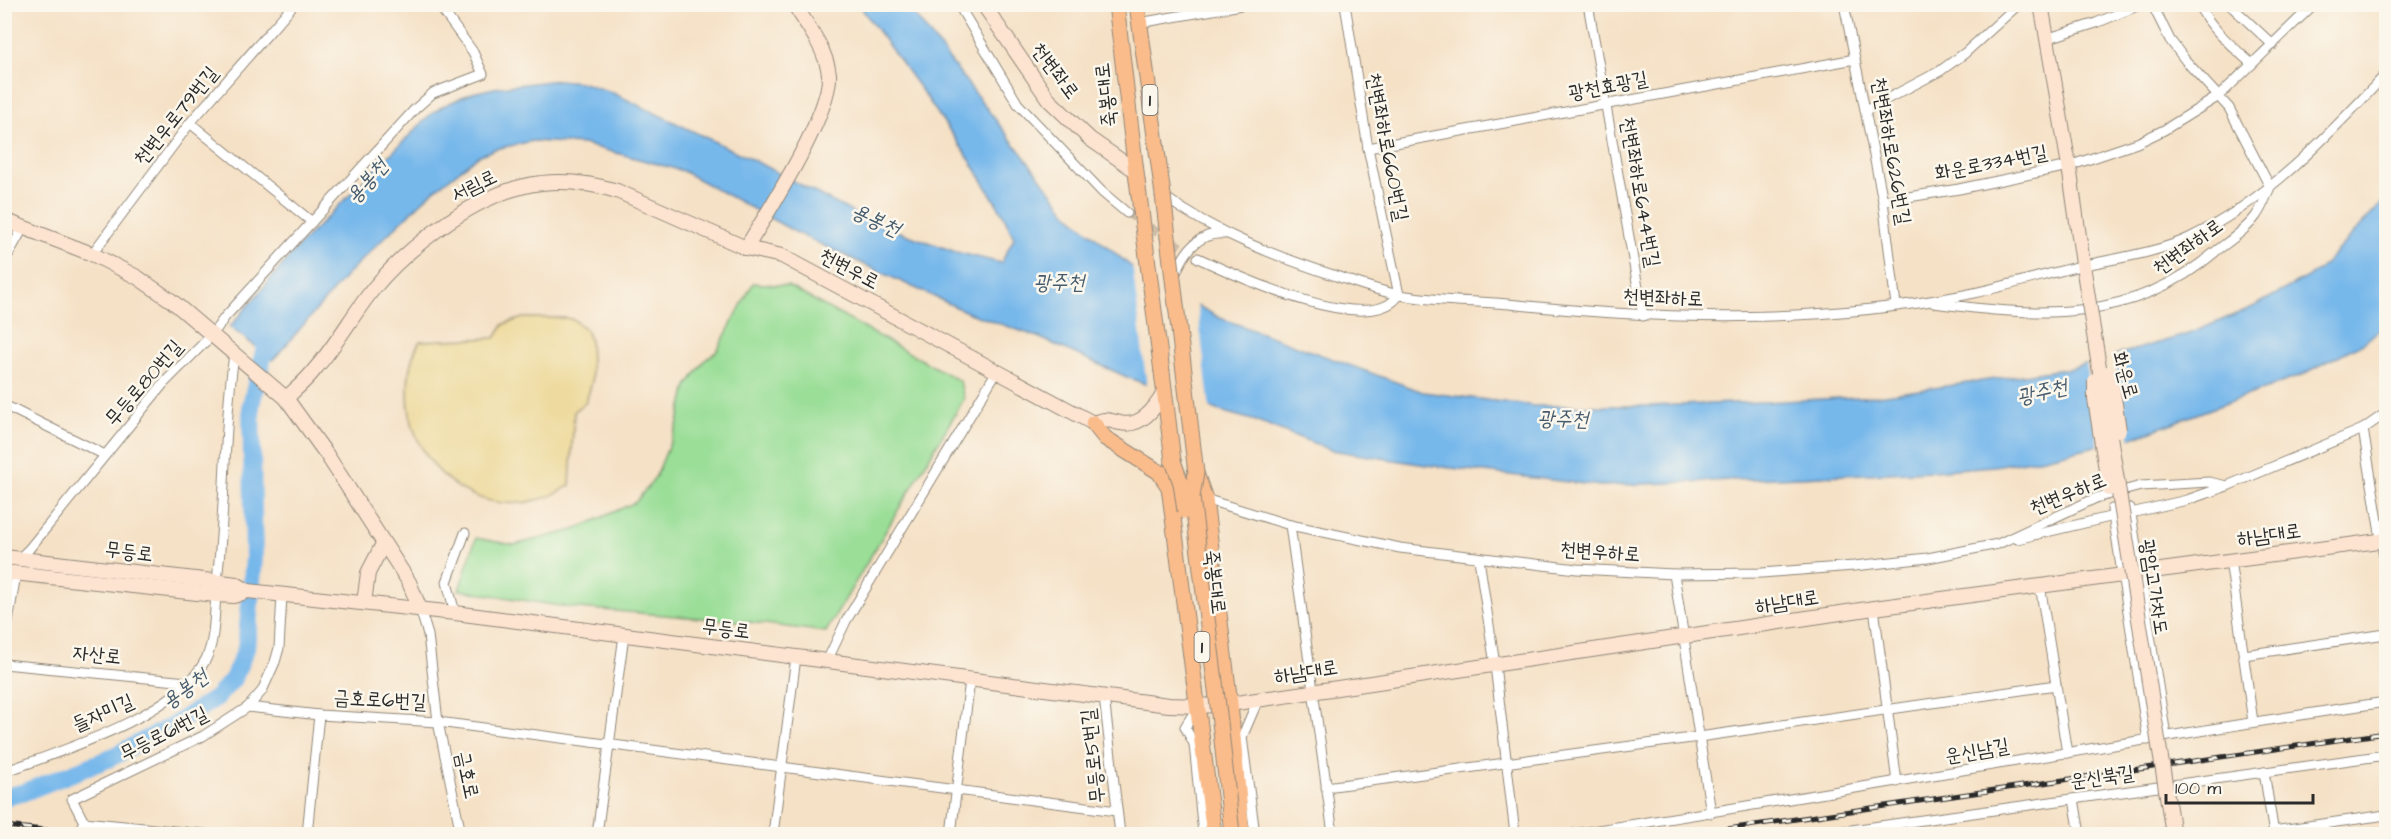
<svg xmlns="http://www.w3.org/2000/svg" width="2391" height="839" font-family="'Architects Daughter','Poor Story',sans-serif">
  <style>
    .green { fill: #9ade97; stroke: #628461; stroke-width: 1.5 }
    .sand { fill: #eeda9e; stroke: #8c8264; stroke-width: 1.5 }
    .water { fill: #77b8eb; stroke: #51728b; stroke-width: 1.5 }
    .pier { fill: #f5e1c6 }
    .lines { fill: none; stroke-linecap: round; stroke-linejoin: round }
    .river { stroke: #77b8eb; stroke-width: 18 }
    .street-tunnel { stroke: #cdbda7; stroke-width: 9; stroke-dasharray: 9 4.5; stroke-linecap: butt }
    .street-casing { stroke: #908678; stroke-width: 11 }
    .secondary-casing { stroke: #908678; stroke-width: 16 }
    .primary-casing { stroke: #908678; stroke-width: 17 }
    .street { stroke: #fff; stroke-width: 9 }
    .secondary { stroke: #fde4d1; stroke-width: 14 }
    .primary { stroke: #fabc8b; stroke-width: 15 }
    .rail-casing { stroke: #2b2b2b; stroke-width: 5 }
    .rail { stroke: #fbf7ec; stroke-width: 3; stroke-dasharray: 9; stroke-linecap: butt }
    .secondary-bridge-casing { stroke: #908678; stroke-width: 16; stroke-linecap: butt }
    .primary-bridge-casing { stroke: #908678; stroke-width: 17; stroke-linecap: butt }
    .secondary-bridge { stroke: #fde4d1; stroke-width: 14 }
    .primary-bridge { stroke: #fabc8b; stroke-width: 15 }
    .labels { text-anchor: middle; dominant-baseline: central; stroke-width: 5; stroke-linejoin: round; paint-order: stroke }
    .shield { fill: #fbf7ec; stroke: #696865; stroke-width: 1.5 }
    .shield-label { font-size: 18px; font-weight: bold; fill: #2b2b2b }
    .street-label { font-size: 20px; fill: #2b2b2b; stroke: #fbf7ec }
    .water-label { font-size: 21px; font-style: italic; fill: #465c6e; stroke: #fbf7ec }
  </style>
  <rect width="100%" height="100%" fill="#fbf7ec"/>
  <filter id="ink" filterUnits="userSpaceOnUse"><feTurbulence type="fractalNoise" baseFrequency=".0167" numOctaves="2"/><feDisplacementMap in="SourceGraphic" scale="12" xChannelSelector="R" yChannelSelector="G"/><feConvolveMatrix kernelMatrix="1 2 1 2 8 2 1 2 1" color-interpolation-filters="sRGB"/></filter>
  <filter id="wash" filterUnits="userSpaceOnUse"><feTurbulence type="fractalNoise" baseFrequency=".008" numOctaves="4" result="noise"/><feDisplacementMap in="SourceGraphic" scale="24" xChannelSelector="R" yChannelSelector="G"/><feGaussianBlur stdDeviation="1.35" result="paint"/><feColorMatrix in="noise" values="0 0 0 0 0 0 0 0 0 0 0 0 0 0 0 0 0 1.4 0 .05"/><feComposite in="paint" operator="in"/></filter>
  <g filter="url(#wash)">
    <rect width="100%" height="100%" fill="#f5e1c6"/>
    <path class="green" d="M753 283 788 286 960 381 964 399 826 632 749 622 566 607 459 590 476 538 514 545 574 530 636 502 656 476 677 426 687 386 705 360 717 351Z"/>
    <path class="sand" d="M523 318H566L574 320 586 330 590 340 592 382 586 402 574 412 570 485C557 495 544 499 528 502 463 513 408 457 408 394 408 375 410 358 420 341L495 338 504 324Z"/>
    <path class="water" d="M859 5H907L1070 216 1143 276 1220 318 1423 392 1535 406H1649L1765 402 1878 396 2071 368 2189 334 2255 306 2318 271 2386 199V324L2365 342 2302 375 2135 437 2044 458 1994 466 1932 471 1601 486 1426 465 1331 450 1260 422 1220 411 1129 378 1038 337 969 313 801 235 683 171 583 144 533 141 495 149 478 156 432 192 351 270 273 360 230 327 303 241 430 115 443 106 472 93 499 87 558 80 580 82 611 92 755 161 871 222 956 252 1001 263 1014 238 1003 214 970 160 927 98Z"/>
    <g class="pier">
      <path d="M1132 263 1145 274 1197 303 1210 410 1147 388Z"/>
      <path d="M2114 352 2130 441 2099 448 2086 361Z"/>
    </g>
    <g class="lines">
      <path class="river" d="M4 797 22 793 108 759 172 726 216 698 233 679 246 649 254 558 251 405 269 331"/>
    </g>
  </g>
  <g filter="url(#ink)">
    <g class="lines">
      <path class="street-tunnel" d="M1127 213 1198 258"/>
      <defs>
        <g id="street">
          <path d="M958 4 1018 104 1102 192 1127 213"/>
          <path d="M1588 4 1643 316"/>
          <path d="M1844 4 1883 201 1896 305"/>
          <path d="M2198 4C2211 29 2232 46 2252 64"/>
          <path d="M2229 4 2273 45"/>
          <path d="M1139 23 1247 4"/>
          <path d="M2046 39 2096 23 2142 4"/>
          <path d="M1866 110 1940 71 1965 53 2019 4"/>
          <path d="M190 123 312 222"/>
          <path d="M1368 148 1855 59"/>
          <path d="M1163 196C1217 234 1275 256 1336 276 1357 283 1378 291 1400 295 1438 302 1479 301 1518 305 1665 320 1813 324 1959 296 1996 289 2032 278 2068 269 2108 259 2151 255 2189 238 2267 201 2328 136 2386 74"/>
          <path d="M1883 201 1959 189 2069 166 2137 143 2164 130 2219 96 2314 4"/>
          <path d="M92 254 190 123 294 4"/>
          <path d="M1198 258C1235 275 1369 339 1399 295L1368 148 1345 4"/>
          <path d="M4 262 23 228"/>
          <path d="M1175 275C1184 253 1198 231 1225 234"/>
          <path d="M1934 303C2037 317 2131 324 2215 252 2229 241 2246 230 2256 216 2262 208 2266 197 2270 187L2229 108 2186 61 2170 40 2152 4"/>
          <path d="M4 405 105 455"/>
          <path d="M2363 429 2386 570"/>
          <path d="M1205 499 1290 525 1400 548 1577 569 1674 574 1762 573 1854 566 1928 558 1998 544 2096 498 2141 486 2209 482 2227 486 2363 429 2386 413"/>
          <path d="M2130 508 2166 736"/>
          <path d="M2112 509 2148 740"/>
          <path d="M2131 513 2187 500 2227 486"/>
          <path d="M1290 525 1333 834"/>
          <path d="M2017 539 2114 516"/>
          <path d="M19 559 29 549 164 383 212 335 225 317 415 109 433 93 483 74 473 52 438 4"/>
          <path d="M1479 559 1495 665 1515 834"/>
          <path d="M2230 560 2253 722"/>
          <path d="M1674 574 1711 813"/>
          <path d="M217 581C226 506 223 429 234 355"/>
          <path d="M2040 585 2067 753"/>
          <path d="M1874 608 1897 782"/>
          <path d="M420 609 428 635 438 722 461 834"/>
          <path d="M455 613 447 582 465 533"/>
          <path d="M4 646 16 574"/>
          <path d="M2244 655 2386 634"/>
          <path d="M827 661 846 621 997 371"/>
          <path d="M4 664 187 682"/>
          <path d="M1104 697 1120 834"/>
          <path d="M248 707 319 715 438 722 1117 811"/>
          <path d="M1197 708 1185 727 1194 744 1203 834"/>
          <path d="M4 772C61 751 178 715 206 659 215 640 214 616 216 595"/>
          <path d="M2264 772 2274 834"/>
          <path d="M1326 787 1699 737 2056 685"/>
          <path d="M2074 799 2080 834"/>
          <path d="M84 822 72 799 203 736 248 707 262 691 275 662 279 648 282 595"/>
          <path d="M84 822 204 834"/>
          <path d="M2273 831 2386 815"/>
          <path d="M77 834 84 822"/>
          <path d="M307 834 319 715"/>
          <path d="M597 834 624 635"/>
          <path d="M773 834 796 657"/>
          <path d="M951 834 970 680"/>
          <path d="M1255 834 1242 737 1258 700"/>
          <path d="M1573 834C1844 792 2115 742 2386 702"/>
          <path d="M1823 834 2386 755"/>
        </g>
        <g id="secondary">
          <path d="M983 4 1049 100 1090 139 1136 171"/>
          <path d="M2041 4 2069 166 2085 278"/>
          <path d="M4 220 92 254 137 277 172 301 286 398 327 455 409 582 420 609"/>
          <path d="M746 248C768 212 832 112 829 74 826 49 807 25 794 4"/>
          <path d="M286 398C296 389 307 380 315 369 337 344 353 314 374 288 393 265 415 246 438 229 496 187 547 170 617 191L746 248 782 256 1093 423C1107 418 1107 420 1120 423 1141 428 1155 408 1164 393"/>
          <path d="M4 557 221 582 236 584 248 591"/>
          <path d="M4 572 216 595 234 596 248 591 455 613 1169 705 1199 706 1230 704 1874 608 2386 540"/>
          <path d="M364 603 368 573 383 544"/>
        </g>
        <g id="primary">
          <path d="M1116 4 1137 180"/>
          <path d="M1137 4 1163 195"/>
          <path d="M1162 372 1173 461 1169 487 1214 834"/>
          <path d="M1093 423 1105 438 1159 472 1169 487"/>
          <path d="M1196 473 1205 499 1230 704 1242 834"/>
        </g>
      </defs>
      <use href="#street" class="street-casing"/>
      <use href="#secondary" class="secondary-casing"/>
      <use href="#primary" class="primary-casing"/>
      <use href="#street" class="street"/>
      <use href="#secondary" class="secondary"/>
      <use href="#primary" class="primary"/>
      <defs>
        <g id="rail">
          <path d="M4 826 86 834"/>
          <path d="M1693 834 2386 733"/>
        </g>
      </defs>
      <use href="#rail" class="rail-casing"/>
      <use href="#rail" class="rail"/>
      <defs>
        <g id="secondary-bridge">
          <path d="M2085 278 2173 834"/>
          <path d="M2107 373 2113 391 2119 430"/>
          <path d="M2095 381V399L2109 489"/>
        </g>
        <g id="primary-bridge">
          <path d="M1137 180 1162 372"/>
          <path d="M1163 195 1196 473 1192 497 1220 722 1232 834"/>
          <path d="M1173 461 1181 483 1185 511"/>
        </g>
      </defs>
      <use href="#secondary-bridge" class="secondary-bridge-casing"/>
      <use href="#primary-bridge" class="primary-bridge-casing"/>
      <use href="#secondary-bridge" class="secondary-bridge"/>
      <use href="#primary-bridge" class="primary-bridge"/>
    </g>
  </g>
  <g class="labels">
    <g class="shield">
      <rect x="1142.5" y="85" width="15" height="30" rx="4.5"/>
      <rect x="1194.5" y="632" width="15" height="30" rx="4.5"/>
    </g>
    <g class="shield-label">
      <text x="1150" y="100">1</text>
      <text x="1202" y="647">1</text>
    </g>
    <g class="street-label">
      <text transform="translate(1055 71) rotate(53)">천변좌로</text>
      <text transform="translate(1608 86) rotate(-11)">광천효광길</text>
      <text transform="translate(1106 95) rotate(-97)">죽봉대로</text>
      <text transform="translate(176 116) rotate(-51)">천변우로79번길</text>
      <text transform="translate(1387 147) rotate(79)">천변좌하로660번길</text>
      <text transform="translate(1891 151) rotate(80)">천변좌하로626번길</text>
      <text transform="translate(1991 163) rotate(-11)">화운로334번길</text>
      <text transform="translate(474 186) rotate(-26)">서림로</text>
      <text transform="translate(1640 192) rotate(80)">천변좌하로644번길</text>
      <text transform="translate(2188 247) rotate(-36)">천변좌하로</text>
      <text transform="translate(849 269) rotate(28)">천변우로</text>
      <text transform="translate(1663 298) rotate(2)">천변좌하로</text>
      <text transform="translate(2125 375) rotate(74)">화운로</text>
      <text transform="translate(144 383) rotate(-49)">무등로80번길</text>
      <text transform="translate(2068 494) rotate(-22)">천변우하로</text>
      <text transform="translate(2269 535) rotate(-8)">하남대로</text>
      <text transform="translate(129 552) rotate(7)">무등로</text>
      <text transform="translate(1600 552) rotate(4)">천변우하로</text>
      <text transform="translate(1215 582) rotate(83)">죽봉대로</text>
      <text transform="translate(2154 587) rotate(81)">광암고가차도</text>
      <text transform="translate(1787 602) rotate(-9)">하남대로</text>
      <text transform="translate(726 629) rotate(7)">무등로</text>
      <text transform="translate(97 655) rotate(6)">자산로</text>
      <text transform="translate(1306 672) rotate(-9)">하남대로</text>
      <text transform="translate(380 700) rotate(3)">금호로6번길</text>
      <text transform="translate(103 713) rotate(-24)">들자미길</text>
      <text transform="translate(164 734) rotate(-27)">무등로61번길</text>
      <text transform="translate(1977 751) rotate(-10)">운신남길</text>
      <text transform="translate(1093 756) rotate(-96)">무등로5번길</text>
      <text transform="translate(467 775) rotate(78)">금호로</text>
      <text transform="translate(2102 777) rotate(-8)">운신북길</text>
    </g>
    <g class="water-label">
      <text transform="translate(367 181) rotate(-49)">용봉천</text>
      <text transform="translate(876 220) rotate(25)">용봉천</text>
      <text x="1059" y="282">광주천</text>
      <text transform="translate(2042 392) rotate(-13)">광주천</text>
      <text transform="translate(1563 419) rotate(1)">광주천</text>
      <text transform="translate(185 689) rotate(-36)">용봉천</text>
    </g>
  </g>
  <rect width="2391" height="839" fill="none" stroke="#fbf7ec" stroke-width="24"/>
  <path d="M2166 794v9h147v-9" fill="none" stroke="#2b2b2b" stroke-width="3"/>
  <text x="2175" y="794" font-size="18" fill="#2b2b2b" stroke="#fbf7ec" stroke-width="4.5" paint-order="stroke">100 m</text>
</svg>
